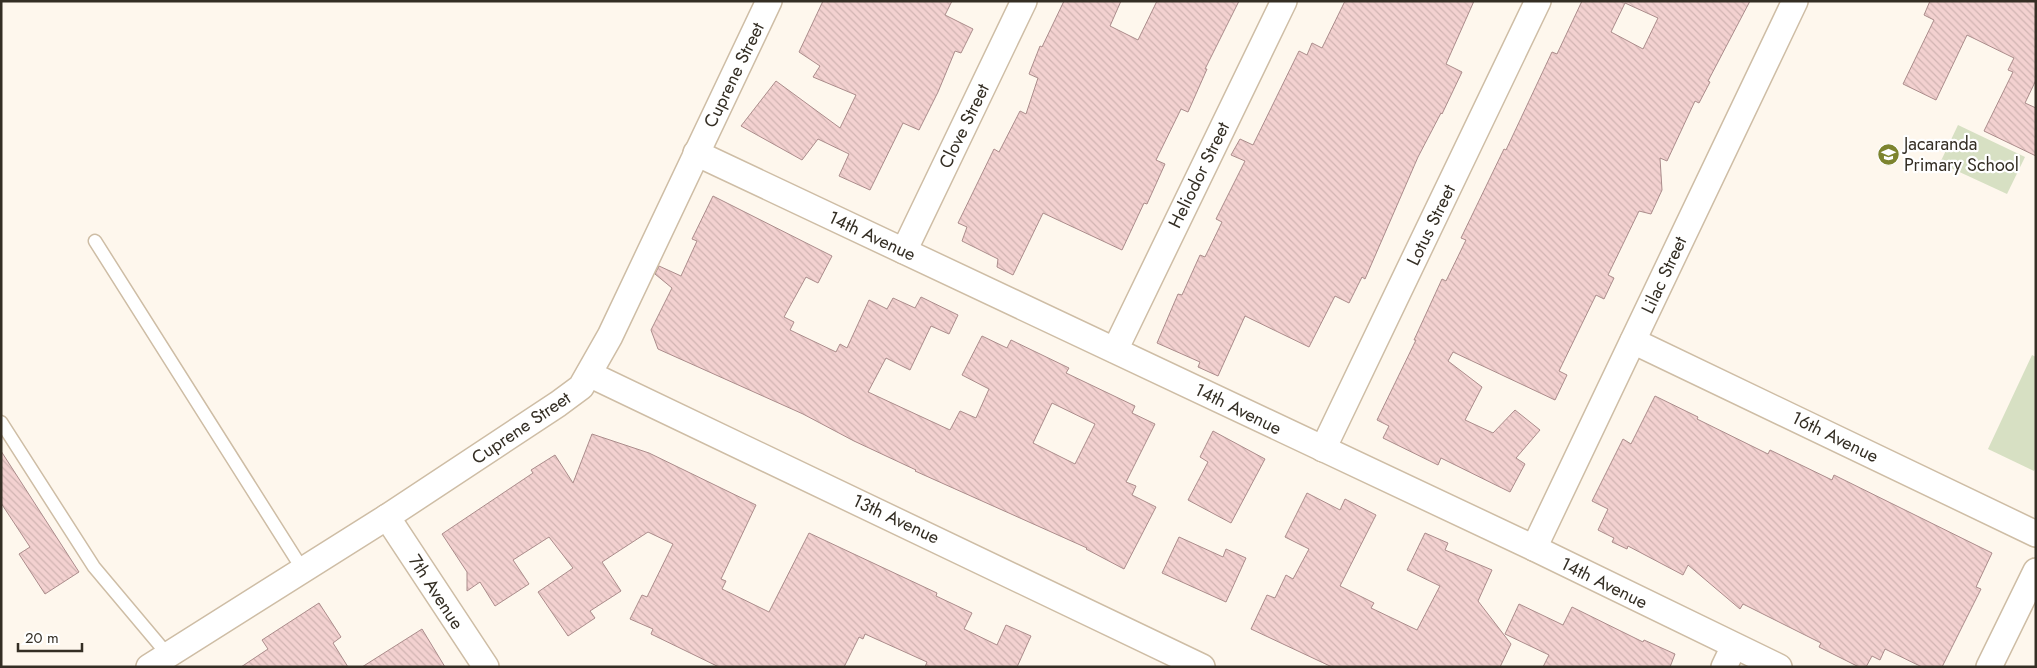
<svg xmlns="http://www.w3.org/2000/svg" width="2037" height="668" font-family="Jost,sans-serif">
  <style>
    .green { fill: #d7e0c3 }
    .building { fill: url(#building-back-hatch); stroke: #ab8c8b; fill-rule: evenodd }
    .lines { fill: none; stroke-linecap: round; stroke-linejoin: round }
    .lane-casing { stroke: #cebda5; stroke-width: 15 }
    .street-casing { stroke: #cebda5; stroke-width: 28 }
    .lane { stroke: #fff; stroke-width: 12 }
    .street { stroke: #fff; stroke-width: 25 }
    .labels { text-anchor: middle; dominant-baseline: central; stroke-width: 4.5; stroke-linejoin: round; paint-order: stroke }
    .street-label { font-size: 18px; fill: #342e24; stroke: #fff }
    .poi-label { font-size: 18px; fill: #342e24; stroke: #fff; text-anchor: start }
  </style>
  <defs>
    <pattern id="building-back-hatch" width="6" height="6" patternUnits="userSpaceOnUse" patternTransform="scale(1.25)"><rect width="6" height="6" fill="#f3d1d0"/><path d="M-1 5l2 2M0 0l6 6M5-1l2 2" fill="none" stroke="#d1b4b2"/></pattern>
  </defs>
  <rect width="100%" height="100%" fill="#fef7ed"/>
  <g class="green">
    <path d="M1958 125 2025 157 2007 194 1940 163Z"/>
    <path d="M2032 355 2036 357V467L2034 471 1988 449Z"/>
  </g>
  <g class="building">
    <path d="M823 1H952L945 15 973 29 961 53 955 51 938 92 919 130 903 123 870 190 839 176 849 154 818 139 802 160 741 126 776 81 840 128 856 95 813 77 820 66 799 52Z"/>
    <path d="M1064 1H1121L1110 26 1138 40 1157 1H1239L1205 69H1207L1188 112 1181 109 1156 160 1165 164 1147 204 1144 203 1122 250 1043 213 1013 275 997 267 998 259 962 241 967 227 958 223 994 149 999 152 1020 111 1026 114 1038 78 1029 74 1040 46 1042 47Z"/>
    <path d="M1345 1H1474L1446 64 1462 72 1442 114 1441 113 1418 157 1365 279 1362 277 1349 303 1335 296 1309 347 1245 316 1218 376 1198 367 1200 362 1157 343 1178 294 1182 295 1200 255 1205 257 1222 222 1216 219 1245 161 1231 155 1240 139 1253 145 1299 51 1307 55 1312 43 1322 48Z"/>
    <path d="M1582 1H1750L1708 81 1710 82 1699 103 1695 101 1667 161 1660 158 1662 190 1651 214 1639 211 1608 275 1614 278 1604 299 1596 295 1559 371 1567 375 1555 400 1453 352 1448 361 1482 387 1465 420 1493 433 1515 410 1540 430 1516 458 1525 464 1510 492 1441 458 1438 465 1383 438 1389 426 1377 420 1416 340H1414L1442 279 1446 281 1466 240 1461 238 1504 149 1506 150 1552 52 1557 54ZM1625 3 1658 18 1643 49 1611 32Z"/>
    <path d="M1930 1H2036V80L2025 103 2036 108V156L1984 131 2013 72 2008 70 2014 58 1967 35 1936 100 1903 84 1934 20 1924 15Z"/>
    <path d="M713 196 832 256 818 283 806 277 784 317 794 322 790 330 836 352 840 344 847 348 869 300 887 309 893 298 915 308 921 297 958 315 949 334 931 326 910 370 886 358 868 392 950 430 960 411 976 418 989 389 962 375 982 336 1007 348 1011 340 1069 368 1066 373 1135 406 1132 413 1155 424 1126 482 1136 486 1132 495 1156 507 1124 569 1086 549 1087 548 915 471 916 470 854 441 803 414 658 349 651 330 672 288 655 274 659 266 681 276 697 241 692 239ZM1052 403 1095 424 1075 464 1033 443Z"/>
    <path d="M1655 396 1698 417 1697 419 1768 454 1770 450 1832 480 1834 475 1992 553 1976 587 1981 589 1942 667H1922L1885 649 1880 660 1872 656 1866 667H1859L1819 647 1821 643 1743 604 1740 609 1688 565 1683 575 1628 546 1627 549 1612 542 1614 538 1598 530 1608 509 1592 501 1623 439 1631 444Z"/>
    <path d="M1213 431 1265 459 1231 523 1188 500 1208 462 1200 457Z"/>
    <path d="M592 434 649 453 756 505 721 579 726 581 722 589 769 612 809 533 937 593 936 596 972 613 964 629 997 645 1006 625 1031 636 1017 667H925L927 662 865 634 863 639 859 637 844 667H719L651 634 653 629 630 619 642 595 647 597 673 544 648 532 602 562 621 591 590 611 595 618 568 636 538 592 573 568 549 537 513 560 529 584 495 606 480 582 467 591V572L442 534 533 473 531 470 555 455 573 483Z"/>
    <path d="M1 451 79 572 45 594 19 554 30 547 1 503Z"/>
    <path d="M1307 493 1340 510 1345 499 1376 515 1340 586 1374 603 1371 608 1417 630 1440 586 1407 570 1425 533 1448 543 1445 550 1492 570 1478 601 1511 644 1500 667H1332L1251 629 1267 595 1275 598 1286 575 1293 579 1309 549 1285 537Z"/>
    <path d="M1179 537 1223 557 1226 549 1246 558 1226 602 1162 573Z"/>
    <path d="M319 603 341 637 333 643 348 667H241L268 649 262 640Z"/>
    <path d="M1519 604 1563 625 1572 607 1643 642 1644 640 1675 654 1670 667H1543L1549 655 1505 634Z"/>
    <path d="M422 629 445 667H362Z"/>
  </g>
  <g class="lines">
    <defs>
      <g id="lane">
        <path d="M95 241 303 570"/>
        <path d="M1 422 94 567 168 655"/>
      </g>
      <g id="street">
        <path d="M696 153 1534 548 1779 667"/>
        <path d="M904 251 1024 1"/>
        <path d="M1633 341 2036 534"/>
        <path d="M1115 350 1284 1"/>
        <path d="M589 374 1202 667"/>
        <path d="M1323 449 1538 1"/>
        <path d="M387 517 486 667"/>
        <path d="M1534 548 1795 1"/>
        <path d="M149 667 387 517 558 404 581 387 610 336 769 1"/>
        <path d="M1724 667 1734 646"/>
        <path d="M1989 667 2036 571"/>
      </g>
    </defs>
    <use href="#lane" class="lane-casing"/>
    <use href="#street" class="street-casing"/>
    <use href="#lane" class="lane"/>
    <use href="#street" class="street"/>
  </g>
  <defs>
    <symbol id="school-disc" viewBox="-11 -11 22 22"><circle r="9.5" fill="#7d842f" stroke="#fff"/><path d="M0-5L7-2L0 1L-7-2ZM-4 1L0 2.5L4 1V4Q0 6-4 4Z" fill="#fff"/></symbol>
  </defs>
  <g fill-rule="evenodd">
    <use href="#school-disc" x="1876" y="142" width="25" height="25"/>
  </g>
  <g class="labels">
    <g class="street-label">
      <text transform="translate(734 75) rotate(-64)">Cuprene Street</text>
      <text transform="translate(964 126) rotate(-64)">Clove Street</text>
      <text transform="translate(1199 175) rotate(-64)">Heliodor Street</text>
      <text transform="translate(1431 225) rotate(-64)">Lotus Street</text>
      <text transform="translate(872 236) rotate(25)">14th Avenue</text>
      <text transform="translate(1664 275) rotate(-65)">Lilac Street</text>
      <text transform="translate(1238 409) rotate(26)">14th Avenue</text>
      <text transform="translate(521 428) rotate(-34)">Cuprene Street</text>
      <text transform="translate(1835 437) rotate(26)">16th Avenue</text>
      <text transform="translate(896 519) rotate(25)">13th Avenue</text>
      <text transform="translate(1604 583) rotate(26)">14th Avenue</text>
      <text transform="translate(436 592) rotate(57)">7th Avenue</text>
    </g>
    <g class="poi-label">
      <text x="1904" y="144">Jacaranda<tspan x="1904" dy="21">Primary School</tspan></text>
    </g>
  </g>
  <rect width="2037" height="668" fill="none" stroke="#342e24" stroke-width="5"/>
  <path d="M18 643v8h64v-8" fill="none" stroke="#342e24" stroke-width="2.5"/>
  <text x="25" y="643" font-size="15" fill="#342e24" stroke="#ffffff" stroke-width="4" paint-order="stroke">20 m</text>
</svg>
